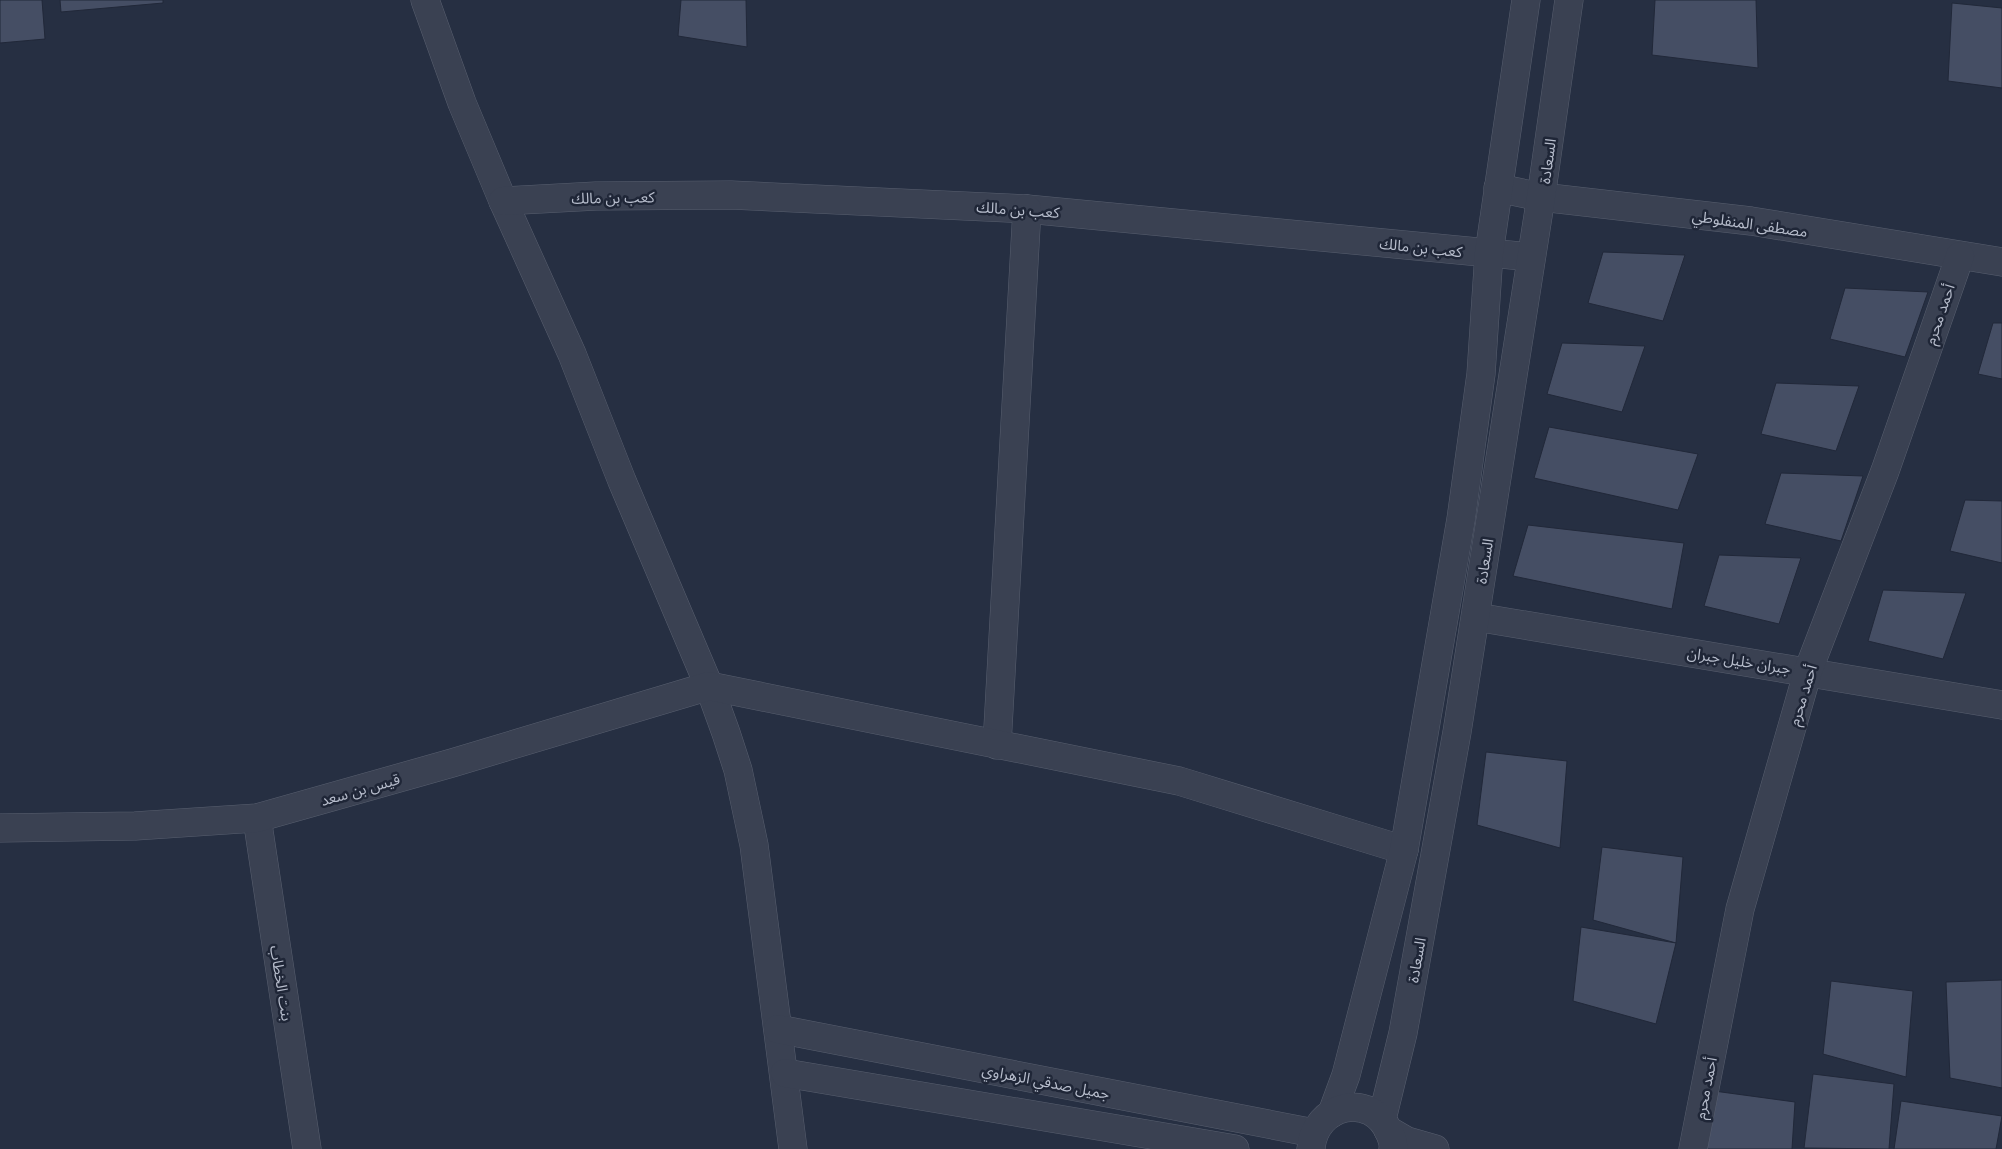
<svg xmlns="http://www.w3.org/2000/svg" width="2002" height="1149" font-family="'Open Sans','Noto Sans Arabic',sans-serif">
  <style>
    .building { fill: #454e64; stroke: #212839 }
    .lines { fill: none; stroke-linecap: round; stroke-linejoin: round }
    .minor-casing { stroke: #585f6f; stroke-width: 29 }
    .tertiary-casing { stroke: #585f6f; stroke-width: 29 }
    .minor { stroke: #3a4152; stroke-width: 28 }
    .tertiary { stroke: #3a4152; stroke-width: 28 }
    .labels { text-anchor: middle; dominant-baseline: central; stroke-width: 5; stroke-linejoin: round; paint-order: stroke }
    .street-label { font-size: 15px; fill: #b7bdcc; stroke: #1f2637 }
  </style>
  <rect width="100%" height="100%" fill="#262f42"/>
  <g class="building">
    <path d="M0 0H42L45 39 0 43Z"/>
    <path d="M60 0H163V3L61 12Z"/>
    <path d="M681 0H746L747 47 678 36Z"/>
    <path d="M1655 0H1756L1758 68 1652 55Z"/>
    <path d="M1952 3 2002 8V88L1948 81Z"/>
    <path d="M1603 252 1685 255 1663 321 1588 303Z"/>
    <path d="M1845 288 1928 292 1905 357 1830 339Z"/>
    <path d="M1993 323H2002V379L1978 374Z"/>
    <path d="M1562 343 1645 346 1622 412 1547 394Z"/>
    <path d="M1776 383 1859 386 1836 451 1761 434Z"/>
    <path d="M1549 427 1698 454 1678 510 1534 478Z"/>
    <path d="M1781 473 1863 476 1841 541 1765 524Z"/>
    <path d="M1965 500 2002 501V563L1950 551Z"/>
    <path d="M1528 525 1684 543 1672 609 1513 576Z"/>
    <path d="M1719 555 1801 558 1779 624 1704 606Z"/>
    <path d="M1883 590 1966 593 1943 659 1868 641Z"/>
    <path d="M1486 752 1567 761 1560 848 1477 825Z"/>
    <path d="M1602 847 1683 857 1676 943 1593 920Z"/>
    <path d="M1581 927 1676 943 1656 1024 1573 1001Z"/>
    <path d="M2002 980V1088L1950 1078 1946 982Z"/>
    <path d="M1831 981 1913 991 1906 1077 1823 1054Z"/>
    <path d="M1813 1074 1894 1084 1889 1149 1804 1148Z"/>
    <path d="M1714 1091 1795 1102 1792 1149H1707Z"/>
    <path d="M1901 1101 2002 1116 1996 1149H1894Z"/>
  </g>
  <g class="lines">
    <defs>
      <g id="minor">
        <path d="M425 0 462 103 503 201 572 354 622 481 709 686 726 733 738 770 754 845 793 1149"/>
        <path d="M1498 188 1541 197 1751 221 2002 262"/>
        <path d="M503 201 596 196 731 195 1027 209 1531 257"/>
        <path d="M1476 617 2002 705"/>
        <path d="M997 745 1027 209"/>
        <path d="M257 818 307 1149"/>
        <path d="M0 828 135 826 257 818 452 763 709 686 1179 781 1404 850"/>
        <path d="M778 1029 1314 1133"/>
        <path d="M785 1073 1235 1149"/>
        <path d="M1693 1149 1740 909 1808 671 1885 471 1960 256"/>
      </g>
      <g id="tertiary">
        <path d="M1332 1113 1346 1075 1404 850 1461 519 1481 374 1489 253 1526 0"/>
        <path d="M1382 1119 1403 1033 1457 732 1541 197 1569 0"/>
        <path d="M1388 1130 1407 1141 1435 1149"/>
        <path d="M1311 1149C1314 1104 1372 1090 1390 1134 1392 1139 1394 1143 1393 1149"/>
      </g>
    </defs>
    <use href="#minor" class="minor-casing"/>
    <use href="#tertiary" class="tertiary-casing"/>
    <use href="#minor" class="minor"/>
    <use href="#tertiary" class="tertiary"/>
  </g>
  <g class="labels">
    <g class="street-label">
      <text transform="translate(1547 161) rotate(-82)">السعادة</text>
      <text transform="translate(613 197) rotate(-1)">كعب بن مالك</text>
      <text transform="translate(1018 209) rotate(4)">كعب بن مالك</text>
      <text transform="translate(1750 223) rotate(8)">مصطفى المنفلوطي</text>
      <text transform="translate(1421 247) rotate(6)">كعب بن مالك</text>
      <text transform="translate(1939 314) rotate(-71)">أحمد محرم</text>
      <text transform="translate(1484 561) rotate(-81)">السعادة</text>
      <text transform="translate(1739 660) rotate(9)">جبران خليل جبران</text>
      <text transform="translate(1802 695) rotate(-73)">أحمد محرم</text>
      <text transform="translate(360 789) rotate(-16)">قيس بن سعد</text>
      <text transform="translate(1416 960) rotate(-80)">السعادة</text>
      <text transform="translate(282 983) rotate(81)">بنت الخطاب</text>
      <text transform="translate(1046 1081) rotate(11)">جميل صدقي الزهراوي</text>
      <text transform="translate(1705 1088) rotate(-79)">أحمد محرم</text>
    </g>
  </g>
</svg>
